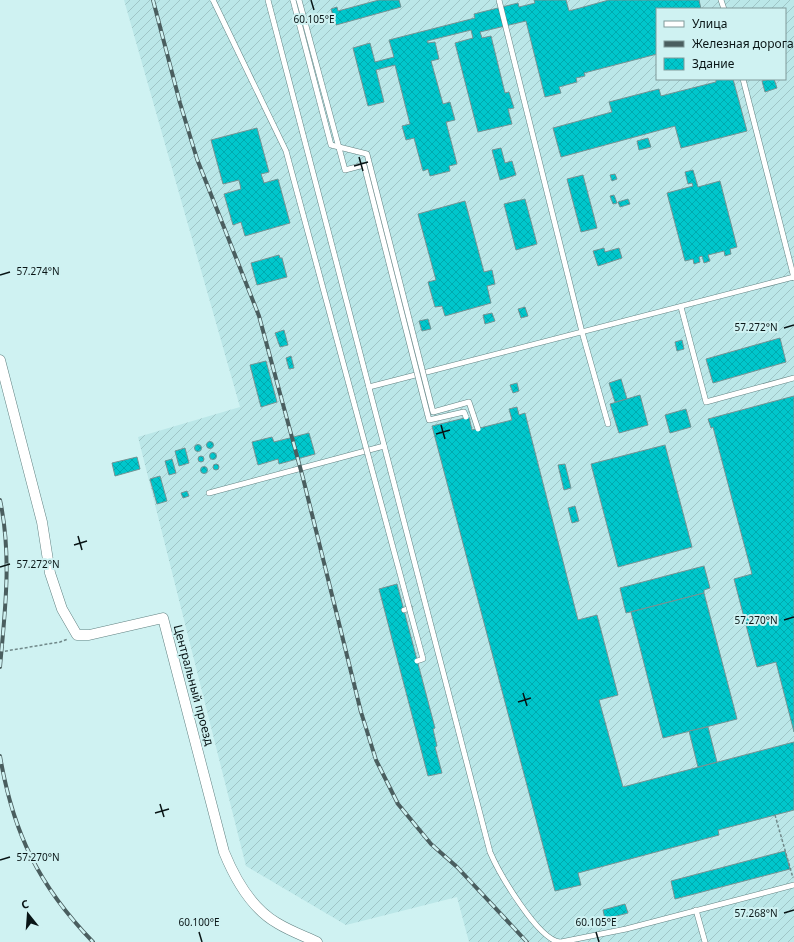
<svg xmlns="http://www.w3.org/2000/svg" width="794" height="942" font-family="'Noto Sans',sans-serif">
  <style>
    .industrial { fill: url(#industrial-furrows); fill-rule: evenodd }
    .building { fill: url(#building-cross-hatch); stroke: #739394 }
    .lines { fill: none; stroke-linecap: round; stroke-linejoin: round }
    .service-casing { stroke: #628282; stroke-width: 6 }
    .minor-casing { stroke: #628282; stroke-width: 11 }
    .path { stroke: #71898a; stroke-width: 1.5; stroke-dasharray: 3 2; stroke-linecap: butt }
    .service { stroke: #fff; stroke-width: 5 }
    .minor { stroke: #fff; stroke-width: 10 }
    .rail-casing { stroke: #4a5e5f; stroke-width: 4 }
    .rail { stroke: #cff2f2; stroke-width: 2.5; stroke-dasharray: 8; stroke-linecap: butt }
    .service-bridge-casing { stroke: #628282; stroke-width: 6; stroke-linecap: butt }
    .service-bridge { stroke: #fff; stroke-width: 5 }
    .ticks { fill: none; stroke: #091516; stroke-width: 1.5 }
    .labels { text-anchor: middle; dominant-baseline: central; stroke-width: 4; stroke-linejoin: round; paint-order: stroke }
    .street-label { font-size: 12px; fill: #091516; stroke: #cff2f2 }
    .ticks-label { font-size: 10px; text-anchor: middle; fill: #091516; stroke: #cff2f2; stroke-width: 4; stroke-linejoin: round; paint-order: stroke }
  </style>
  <defs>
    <pattern id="industrial-furrows" width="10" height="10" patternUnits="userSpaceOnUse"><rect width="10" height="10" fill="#bbe7e8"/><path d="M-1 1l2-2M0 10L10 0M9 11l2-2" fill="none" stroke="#9fc5c6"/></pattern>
    <pattern id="building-cross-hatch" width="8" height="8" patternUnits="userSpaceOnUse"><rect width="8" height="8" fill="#00c7cc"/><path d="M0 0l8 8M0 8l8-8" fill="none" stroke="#00aaae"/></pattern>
  </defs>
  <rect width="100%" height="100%" fill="#cff2f2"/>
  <path class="industrial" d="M124 0H794V942H469L457 897 346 925 246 866 138 437 240 407ZM657 9H785V79H657Z"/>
  <g class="building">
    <path d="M379 0H399L401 7 336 25 331 9 337 7 338 11Z"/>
    <path d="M534 0H566L569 11 609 0H699L701 9H657V54L584 73 585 76 576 78 577 82 559 87 561 93 545 97 526 21 480 32 482 38 491 36 505 93 509 92 514 108 508 109 512 124 478 132 455 43 473 38 471 30 427 41 428 43 435 42 439 59 431 61 443 104 450 102 455 120 446 122 457 164 449 166 450 171 430 176 428 169 423 171 414 138 406 140 402 126 410 124 395 65 376 70 384 102 368 106 353 48 370 43 375 62 394 57 389 40 475 18 474 14 518 3 519 7 535 3Z"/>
    <path d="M716 79H733L747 131 681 148 675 126 561 157 553 128 612 112 609 102 659 89 661 96 716 82Z"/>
    <path d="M769 79H774L777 88 765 92 762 81Z"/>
    <path d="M257 128 269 172 261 174 264 183 278 179 290 223 245 236 241 222 233 225 224 194 241 189 239 180 223 184 211 140Z"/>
    <path d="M648 138 651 147 639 150 637 141Z"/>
    <path d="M501 148 505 163 512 161 516 175 500 180 492 150Z"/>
    <path d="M693 170 698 187 720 181 737 247 730 249 731 254 725 256 724 251 708 255 710 261 704 263 702 256 699 257 700 262 694 264 693 259 685 261 667 193 693 186 692 183 688 184 685 172Z"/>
    <path d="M615 174 617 179 612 181 610 175Z"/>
    <path d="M583 175 597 228 581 232 567 179Z"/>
    <path d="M614 195 617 203 613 204 610 196Z"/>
    <path d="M525 199 537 244 516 250 504 204Z"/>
    <path d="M628 199 630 204 620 207 618 202Z"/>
    <path d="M465 201 484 272 492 270 495 284 487 286 491 303 445 316 442 306 435 307 428 282 436 280 418 214Z"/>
    <path d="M604 248 605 252 619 248 622 258 598 266 593 251Z"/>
    <path d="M279 255 280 258H282L287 277 257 285 251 263Z"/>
    <path d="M525 307 528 316 521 318 518 309Z"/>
    <path d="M492 313 495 321 485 324 483 315Z"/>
    <path d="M428 319 431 329 422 331 419 321Z"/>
    <path d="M284 330 288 345 280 347 275 333Z"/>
    <path d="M780 338 786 362 713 383 706 359Z"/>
    <path d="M682 340 684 349 677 351 675 342Z"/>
    <path d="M291 356 294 368 289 369 286 358Z"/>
    <path d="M266 361 277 402 261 407 250 365Z"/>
    <path d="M621 379 627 399 615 402 609 383Z"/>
    <path d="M517 383 519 391 513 393 510 385Z"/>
    <path d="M640 395 648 425 619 433 610 404Z"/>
    <path d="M794 396V732L776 662 757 667 734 579 752 574 713 427 711 428 708 419Z"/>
    <path d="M517 407 519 415 525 413 578 620 597 615 618 695 599 700 623 787 794 742V810L718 830 719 835 578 873 581 885 555 891 432 426 469 417 472 430 512 420 509 409Z"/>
    <path d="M686 409 691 427 670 433 665 415Z"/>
    <path d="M309 433 315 454 279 464 278 459 258 465 252 442 272 437 274 442Z"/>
    <circle cx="210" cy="445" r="3.5"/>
    <circle cx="198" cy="448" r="3.5"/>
    <path d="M665 445 692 547 618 567 591 464Z"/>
    <path d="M185 448 189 463 179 466 175 451Z"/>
    <circle cx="213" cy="456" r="3.5"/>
    <circle cx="201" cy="459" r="3"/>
    <path d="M137 457 140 469 115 476 112 463Z"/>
    <path d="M172 459 176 473 169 475 165 461Z"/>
    <circle cx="216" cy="467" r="3"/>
    <path d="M565 464 571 488 564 490 558 465Z"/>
    <circle cx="204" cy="470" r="3.5"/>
    <path d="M160 476 167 501 157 504 150 479Z"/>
    <path d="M187 491 189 496 183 498 181 493Z"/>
    <path d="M575 506 579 521 572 523 568 508Z"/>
    <path d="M704 566 710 588 704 590V593L626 613 620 588Z"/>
    <path d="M397 584 435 728 433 729 437 746 435 747 442 773 428 776 379 589Z"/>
    <path d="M704 593 737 719 663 738 631 612Z"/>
    <path d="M708 727 717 762 698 767 689 731Z"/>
    <path d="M785 851 790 869 675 899 671 881Z"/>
    <path d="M625 904 628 913 605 919 603 910Z"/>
  </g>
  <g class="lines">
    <defs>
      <g id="service">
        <path d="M268 0 490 852C499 873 538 940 560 942"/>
        <path d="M499 0 582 332 608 424"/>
        <path d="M721 0 724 9"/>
        <path d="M743 79 794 278"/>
        <path d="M681 307 706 402 794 378"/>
        <path d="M369 387 794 277"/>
        <path d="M209 493 384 446"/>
        <path d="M404 610 410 608"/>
        <path d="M696 910 705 942"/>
        <path d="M561 942 626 929 794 885"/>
      </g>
      <path id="minor" d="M0 360 42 522 50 573 62 609 77 635H89L163 618 224 852C235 879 251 908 277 923 290 931 304 936 317 942"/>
    </defs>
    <use href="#service" class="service-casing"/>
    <use href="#minor" class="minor-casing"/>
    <g class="path">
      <path d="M0 652 60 642 68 639"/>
      <path d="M775 815 793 878"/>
    </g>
    <use href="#service" class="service"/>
    <use href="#minor" class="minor"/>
    <defs>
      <g id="rail">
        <path d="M153 0 180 103 197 159 259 316 303 478 361 712 376 760 398 804 431 844 457 867 527 942"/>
        <path d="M0 500C12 556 5 611 0 667"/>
        <path d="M0 756C13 833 39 886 93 942"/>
      </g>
    </defs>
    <use href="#rail" class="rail-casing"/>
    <use href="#rail" class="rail"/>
    <defs>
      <g id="service-bridge">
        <path d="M213 0 286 151 423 659 417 661"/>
        <path d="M293 0 331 145 367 154 433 412 469 402 478 429"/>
        <path d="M299 0 345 170 364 165 429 420 464 412 466 417"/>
      </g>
    </defs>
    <use href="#service-bridge" class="service-bridge-casing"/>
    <use href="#service-bridge" class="service-bridge"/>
  </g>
  <path class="ticks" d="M311 0 314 10M359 157 363 171M354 166 368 162M0 275 10 272M784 328 794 325M441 425 445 439M436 434 450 430M78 536 82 550M74 545 87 541M0 567 10 564M784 620 794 617M523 693 527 706M518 702 531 698M160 804 164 817M155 813 169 809M0 860 10 857M784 913 794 910M199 932 202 942M596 932 599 942"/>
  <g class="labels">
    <g class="street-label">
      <text transform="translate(194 685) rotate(75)">Центральный проезд</text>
    </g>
  </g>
  <g class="ticks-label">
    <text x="314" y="23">60.105°E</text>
    <text x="38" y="275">57.274°N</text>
    <text x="756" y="331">57.272°N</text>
    <text x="38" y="568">57.272°N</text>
    <text x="756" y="624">57.270°N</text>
    <text x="38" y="861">57.270°N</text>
    <text x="756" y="917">57.268°N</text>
    <text x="199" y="926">60.100°E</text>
    <text x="596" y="926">60.105°E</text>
  </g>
  <rect x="656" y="8" width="130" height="72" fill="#cff2f2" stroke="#809a9a"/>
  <rect x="664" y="21" width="20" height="6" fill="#ffffff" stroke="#809a9a"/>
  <text x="692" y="28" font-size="12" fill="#091516">Улица</text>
  <rect x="664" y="41" width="20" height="6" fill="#4a5e5f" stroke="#809a9a"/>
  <text x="692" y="48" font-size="12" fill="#091516">Железная дорога</text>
  <rect x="664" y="58" width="20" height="12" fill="url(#building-cross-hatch)" stroke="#809a9a"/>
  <text x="692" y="68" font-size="12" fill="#091516">Здание</text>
  <g transform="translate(28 914) rotate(343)" stroke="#cff2f2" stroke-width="3" paint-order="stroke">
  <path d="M0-3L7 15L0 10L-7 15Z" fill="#091516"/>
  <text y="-6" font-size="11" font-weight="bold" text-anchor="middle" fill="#091516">С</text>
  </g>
</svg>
